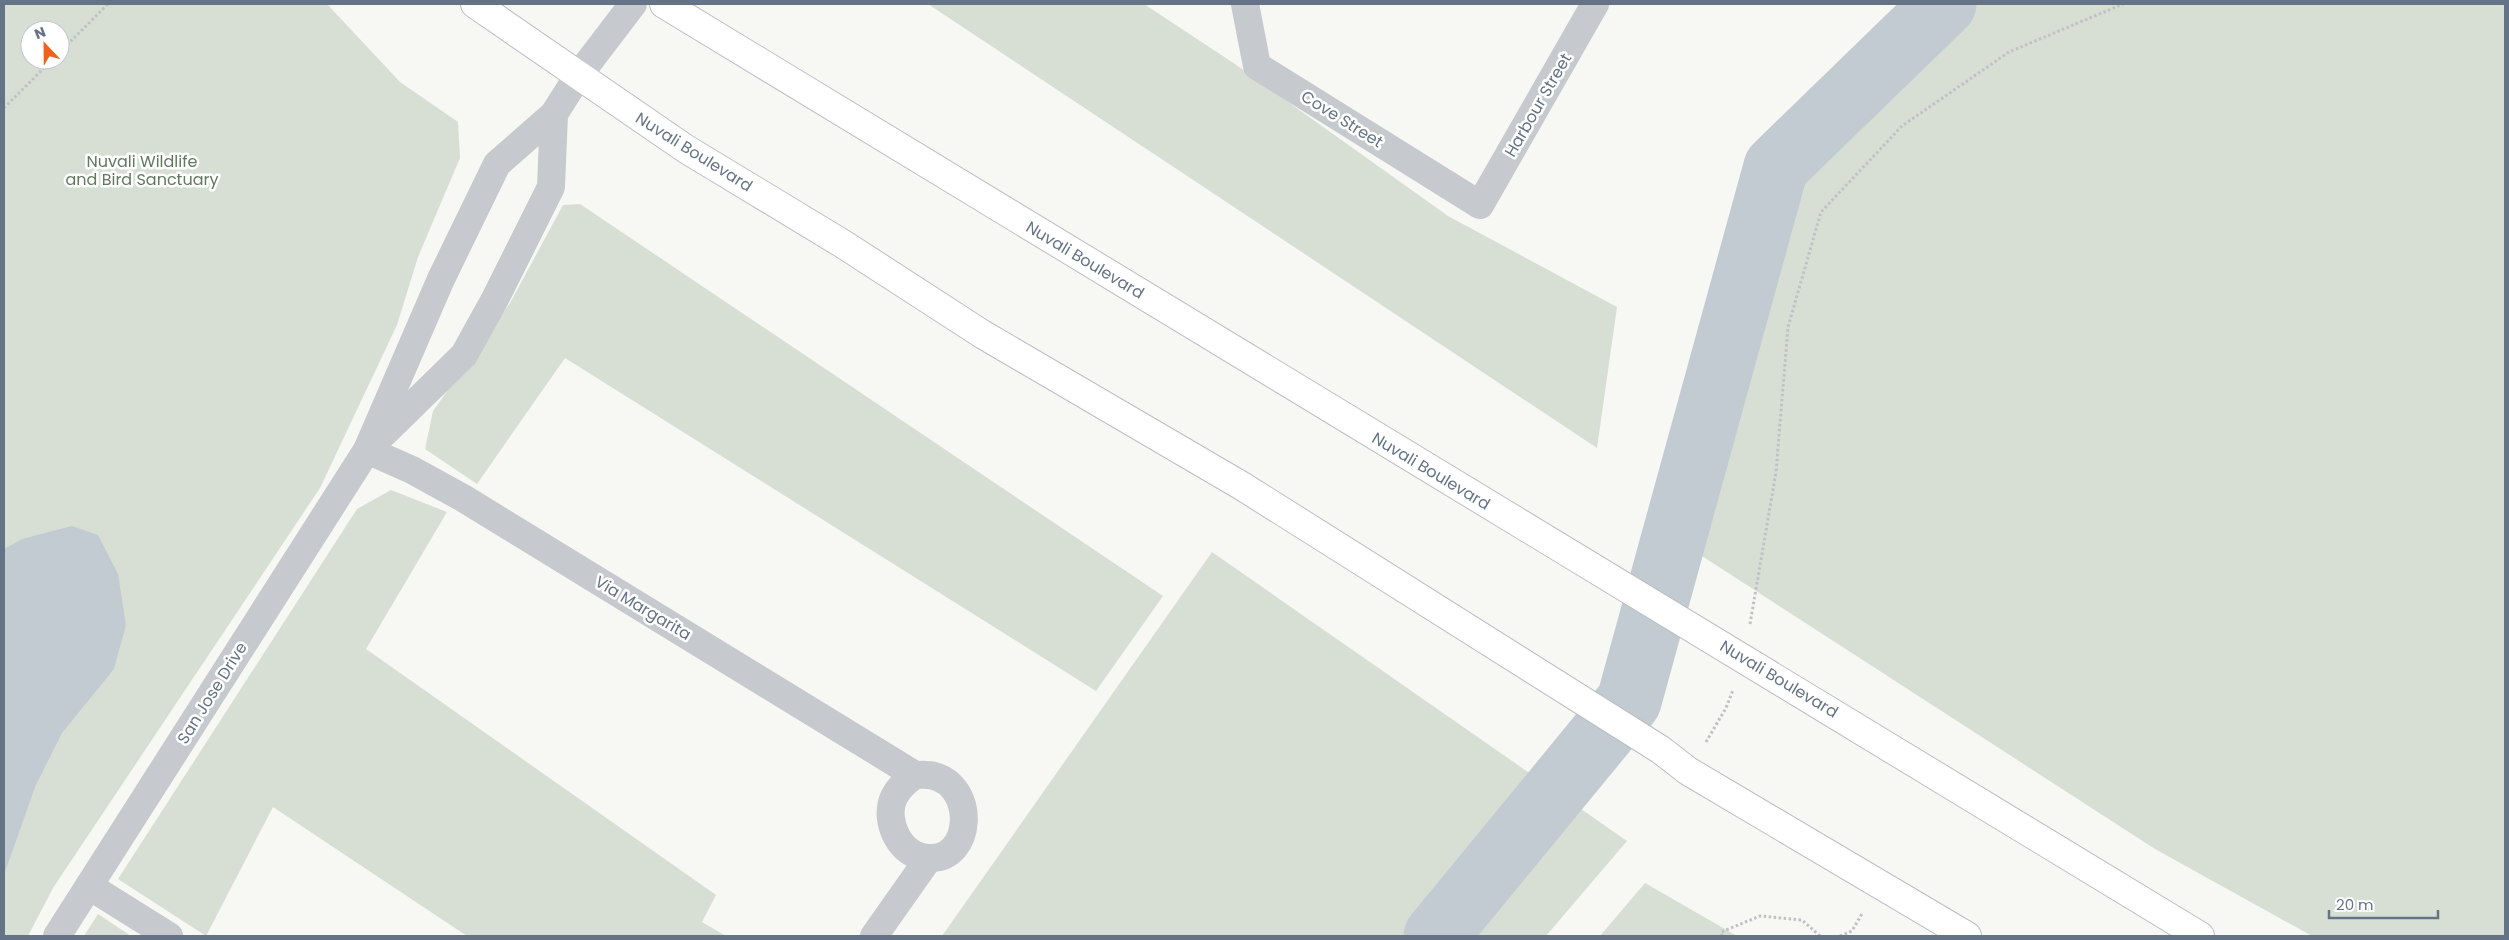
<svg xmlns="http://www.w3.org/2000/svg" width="2509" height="940" font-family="Poppins,sans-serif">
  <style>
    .green { fill: #d7dfd4; fill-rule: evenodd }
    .water { fill: #c2cbd1 }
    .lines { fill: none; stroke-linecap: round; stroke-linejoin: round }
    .river { stroke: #c2cbd1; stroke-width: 65 }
    .secondary-casing { stroke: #bbbec3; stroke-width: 30 }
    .path { stroke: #c0c1c4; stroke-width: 3; stroke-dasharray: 2.5 2.5; stroke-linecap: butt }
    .street { stroke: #c6c9cd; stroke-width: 28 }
    .secondary { stroke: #fff; stroke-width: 28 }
    .labels { text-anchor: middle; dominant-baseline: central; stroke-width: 5; stroke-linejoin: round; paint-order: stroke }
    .street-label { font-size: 16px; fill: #647386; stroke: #fff }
    .park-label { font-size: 16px; fill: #62785f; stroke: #fff }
  </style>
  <rect width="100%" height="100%" fill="#f7f7f3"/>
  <g class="green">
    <path d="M4 4H327L400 82 458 122 460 158 418 257 397 325 320 488 53 888 28 936H4ZM30 30H60V60H30Z"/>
    <path d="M928 4H1144L1235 64 1448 216 1617 307 1597 448Z"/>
    <path d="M1944 4H2505V936H2312L2155 849 1674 538 1776 167Z"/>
    <path d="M580 204 1163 596 1096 691 565 358 477 484 425 449 433 411 510 303 563 205Z"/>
    <path d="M391 490 447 512 366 649 716 895 702 922 726 936H467L273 807 206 936 118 879 357 509Z"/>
    <path d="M1212 552 1627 841 1546 936H942Z"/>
    <path d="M1645 883 1737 936H1600Z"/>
    <path d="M98 914 131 936H84Z"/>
  </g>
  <path class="water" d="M72 526 98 535 118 574 126 625 114 669 62 733 35 787 4 875V549L22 539Z"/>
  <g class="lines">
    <path class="river" d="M1436 936 1629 701 1776 167 1944 4"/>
    <defs>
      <g id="secondary">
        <path d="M475 4 686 149 843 244 982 334 1242 486 1661 750 1688 771 1967 936"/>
        <path d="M664 4 2200 936"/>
      </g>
    </defs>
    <use href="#secondary" class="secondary-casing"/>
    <g class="path">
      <path d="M60 52 108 4"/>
      <path d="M4 108 52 60"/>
      <path d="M1750 624 1776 472 1788 327 1821 212 1902 126 2009 52 2123 4"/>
      <path d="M1706 742 1726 708 1733 690"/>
      <path d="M1722 936 1721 932 1760 916 1802 920 1820 936"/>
      <path d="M1840 936 1852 931 1863 912"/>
    </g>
    <g class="street">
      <path d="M1245 4 1257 66 1480 205 1595 4"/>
      <path d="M377 440 464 355 495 299 551 187 554 114"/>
      <path d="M367 450 412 470 463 498 915 775"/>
      <path d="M915 775C921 775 928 774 934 776 976 787 973 860 929 858 900 857 883 821 894 797 899 787 906 781 915 775Z"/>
      <path d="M89 886 169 936"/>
      <path d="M57 936 367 450 441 279 497 164 554 114 578 76 633 4"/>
      <path d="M874 936 929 858"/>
    </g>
    <use href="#secondary" class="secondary"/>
  </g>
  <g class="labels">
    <g class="street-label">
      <text transform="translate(1538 105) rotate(-60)">Harbour Street</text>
      <text transform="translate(1342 119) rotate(32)">Cove Street</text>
      <text transform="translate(694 152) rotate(32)">Nuvali Boulevard</text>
      <text transform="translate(1085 260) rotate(31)">Nuvali Boulevard</text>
      <text transform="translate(1431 471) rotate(31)">Nuvali Boulevard</text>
      <text transform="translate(643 608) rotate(31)">Via Margarita</text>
      <text transform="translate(1779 679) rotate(31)">Nuvali Boulevard</text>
      <text transform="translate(212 693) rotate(-58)">San Jose Drive</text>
    </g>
    <g class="park-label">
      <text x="142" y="161">Nuvali Wildlife<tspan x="142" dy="18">and Bird Sanctuary</tspan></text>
    </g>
  </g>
  <rect width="2509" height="940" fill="none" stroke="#647386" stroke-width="10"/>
  <g transform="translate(45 45) rotate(338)"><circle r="24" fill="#ffffff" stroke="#c1c7cf"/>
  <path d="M0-4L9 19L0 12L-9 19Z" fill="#ef621b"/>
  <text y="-8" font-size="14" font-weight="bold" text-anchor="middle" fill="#647386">N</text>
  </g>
  <path d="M2329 910v8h109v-8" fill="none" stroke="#647386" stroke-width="2.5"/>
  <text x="2336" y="910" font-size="15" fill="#647386" stroke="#ffffff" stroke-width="4" paint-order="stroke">20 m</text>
</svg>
